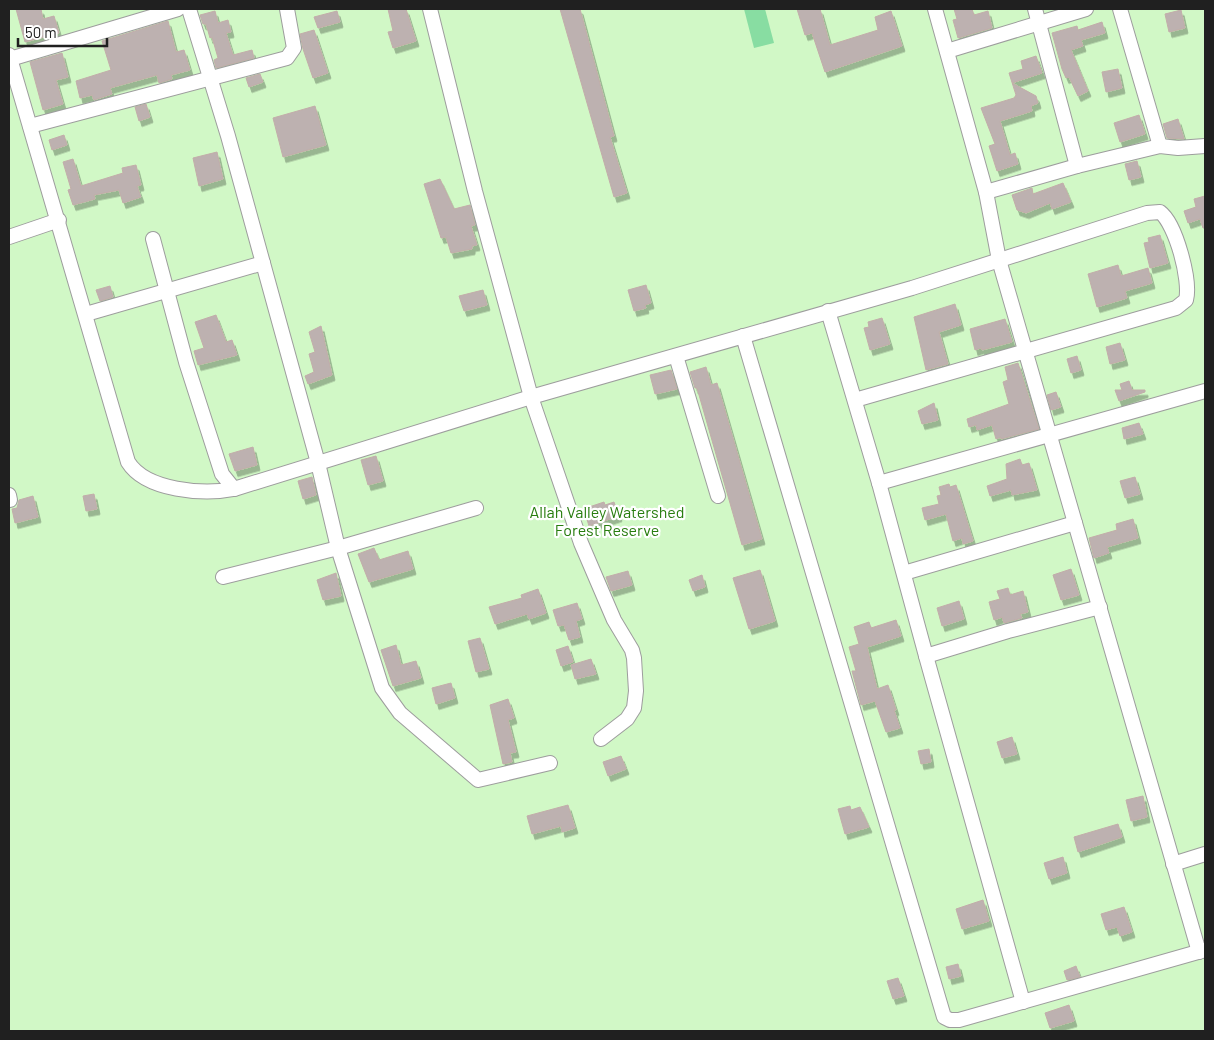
<svg xmlns="http://www.w3.org/2000/svg" width="1214" height="1040" font-family="Barlow,sans-serif">
  <style>
    .park { fill: #d1f8c6 }
    .pitch { fill: #88dda2 }
    .building { fill: #bdb1b0; stroke: #c2ada9; filter: url(#shadow) }
    .lines { fill: none; stroke-linecap: round; stroke-linejoin: round }
    .minor-casing { stroke: #9d9d9d; stroke-width: 16 }
    .minor { stroke: #fff; stroke-width: 14 }
    .labels { text-anchor: middle; dominant-baseline: central; stroke-width: 4.5; stroke-linejoin: round; paint-order: stroke }
    .park-label { font-size: 16px; fill: #287d0f; stroke: #fff }
  </style>
  <defs>
    <filter id="shadow"><feDropShadow dx="3" dy="5.5" stdDeviation="0" flood-color="#0004"/></filter>
  </defs>
  <rect width="100%" height="100%" fill="#f0eae7"/>
  <rect class="park" x="9" y="9" width="1196" height="1022"/>
  <path class="pitch" d="M744 9H765L774 43 754 48Z"/>
  <g class="building">
    <path d="M16 9H41L43 19 54 16 59 33 25 42Z"/>
    <path d="M388 9H406L416 41 393 48 388 32 393 31Z"/>
    <path d="M560 9H580L614 136 610 137 627 193 614 197Z"/>
    <path d="M797 9H820L830 45 878 30 875 17 891 11 902 46 825 72 812 33 805 35Z"/>
    <path d="M954 9H972L974 15 988 11 992 28 958 38 953 20 957 19Z"/>
    <path d="M1181 10 1185 28 1169 32 1165 14Z"/>
    <path d="M215 11 218 23 228 20 231 32 226 33 233 55 252 50 254 58 216 68 214 60 218 58 212 37 210 38 206 24H203L200 15Z"/>
    <path d="M337 11 340 22 318 28 314 17Z"/>
    <path d="M168 21 176 52 184 50 190 70 171 75 172 79 159 83 157 75 110 88 112 94 94 100 92 95 80 98 76 81 111 70 102 41Z"/>
    <path d="M1102 22 1105 33 1081 40 1083 46 1071 50 1088 91 1078 96 1069 77 1066 78 1062 69 1052 33 1077 26 1078 30Z"/>
    <path d="M314 30 328 73 313 78 303 49 300 34Z"/>
    <path d="M62 53 68 77 56 80 63 104 43 110 30 62Z"/>
    <path d="M1036 56 1042 73 1012 83 1036 96 1038 103 1031 106 1032 111 1000 121 1010 155 1015 153 1018 164 997 171 989 146 995 144 981 108 1014 98 1016 95 1009 73 1023 69 1021 61Z"/>
    <path d="M1118 69 1122 88 1106 92 1102 72Z"/>
    <path d="M260 74 263 82 249 87 246 78Z"/>
    <path d="M146 104 150 117 139 121 135 107Z"/>
    <path d="M315 106 326 145 283 157 273 118Z"/>
    <path d="M1139 115 1145 134 1120 142 1114 123Z"/>
    <path d="M1178 119 1184 139 1167 138 1163 124Z"/>
    <path d="M64 135 67 145 52 150 49 140Z"/>
    <path d="M217 152 223 179 199 186 193 158Z"/>
    <path d="M73 159 81 186 123 173 122 168 136 165 141 185 137 186 141 197 123 203 119 190 94 195 95 199 73 205 68 190 71 189 63 162Z"/>
    <path d="M1137 161 1141 177 1129 180 1125 164Z"/>
    <path d="M440 179 454 209 470 205 475 225 471 226 477 245 472 246V249L451 253 446 237 441 238 424 184Z"/>
    <path d="M1063 183 1071 202 1052 209 1050 203 1026 213 1017 210 1012 195 1032 188 1033 194Z"/>
    <path d="M1205 196V228H1203L1200 219 1188 223 1184 211 1196 207 1194 199Z"/>
    <path d="M1160 235 1168 263 1150 268 1144 243 1149 242 1148 238Z"/>
    <path d="M1118 265 1121 276 1148 268 1152 283 1125 291 1127 298 1097 307 1088 274Z"/>
    <path d="M646 285 651 303 645 305 646 308 634 311 628 290Z"/>
    <path d="M110 286 113 297 100 301 96 290Z"/>
    <path d="M483 290 487 305 464 311 459 296Z"/>
    <path d="M955 304 961 325 939 332 948 364 926 370 914 317Z"/>
    <path d="M216 315 226 342 232 340 237 355 198 365 194 351 204 348 195 322Z"/>
    <path d="M882 318 890 344 870 350 864 328 869 327 868 322Z"/>
    <path d="M1005 319 1012 342 982 350 981 348 975 350 970 329Z"/>
    <path d="M321 326 332 375 308 384 305 376 314 372 309 354 315 352 309 332Z"/>
    <path d="M1120 343 1125 360 1110 364 1106 347Z"/>
    <path d="M1077 356 1081 370 1071 373 1067 359Z"/>
    <path d="M1018 363 1039 429 1001 439V437L996 439 992 425 977 430 976 425 969 427 967 419 1009 404 1003 382 1008 380 1005 367Z"/>
    <path d="M706 367 711 385 717 383 762 539 742 545 697 388H695L690 372Z"/>
    <path d="M671 370 677 389 655 394 650 375Z"/>
    <path d="M1129 381 1132 390H1145V392L1119 401 1115 390H1122L1120 384Z"/>
    <path d="M1056 392 1061 407 1051 410 1047 395Z"/>
    <path d="M934 403 938 420 922 424 918 411Z"/>
    <path d="M1139 423 1143 434 1124 439 1122 428Z"/>
    <path d="M253 447 257 465 235 471 229 454Z"/>
    <path d="M376 456 383 481 368 485 361 460Z"/>
    <path d="M1020 459 1022 465 1029 463 1037 490 1012 495 1011 490 990 496 987 486 1007 479 1006 464Z"/>
    <path d="M312 477 316 495 303 499 298 481Z"/>
    <path d="M1135 477 1140 494 1125 498 1120 481Z"/>
    <path d="M949 484 950 487 956 485 973 541 963 544 962 538 953 541 946 514 925 520 922 508 939 504 937 496 941 495 939 487Z"/>
    <path d="M94 494 97 509 86 511 83 496Z"/>
    <path d="M33 496 38 517 15 523 12 509 17 508 19 500Z"/>
    <path d="M604 502 605 505 614 502 619 516 589 526 586 516 591 514 589 507Z"/>
    <path d="M1133 519 1138 538 1107 547 1109 553 1094 558 1089 538 1117 530 1116 524Z"/>
    <path d="M374 548 379 560 408 551 413 569 369 582 358 554Z"/>
    <path d="M1071 569 1079 595 1061 600 1053 575Z"/>
    <path d="M760 570 775 621 749 629 733 578Z"/>
    <path d="M628 571 632 585 611 591 606 577Z"/>
    <path d="M336 573 341 596 323 600 317 580Z"/>
    <path d="M702 575 705 587 693 591 689 580Z"/>
    <path d="M1008 588 1010 595 1023 591 1028 612 1020 614 1022 618 1004 623 1002 617 994 620 989 602 1000 599 997 591Z"/>
    <path d="M538 589 546 613 529 619 527 614 495 624 489 607 522 598 521 595Z"/>
    <path d="M959 601 964 619 942 626 937 608Z"/>
    <path d="M577 603 582 619 576 621 580 637 569 640 564 625 558 626 553 610Z"/>
    <path d="M896 620 901 636 867 647 877 689 888 685 896 710H894L900 728 886 732 875 701 861 705 852 671H856L849 647 859 644 854 627 869 622 871 628Z"/>
    <path d="M480 638 489 669 476 672 468 641Z"/>
    <path d="M396 645 401 665 416 661 421 678 393 686 381 650Z"/>
    <path d="M568 646 573 662 561 666 556 650Z"/>
    <path d="M591 659 596 674 575 679 571 665Z"/>
    <path d="M451 683 455 698 436 704 432 688Z"/>
    <path d="M508 699 514 718 508 720 516 752 510 753 512 762 503 764 490 705Z"/>
    <path d="M1012 737 1017 754 1002 758 997 742Z"/>
    <path d="M929 749 931 762 921 764 918 751Z"/>
    <path d="M621 756 626 769 608 776 603 762Z"/>
    <path d="M1143 796 1147 817 1131 821 1126 800Z"/>
    <path d="M568 805 575 828 562 832 561 826 532 834 527 816Z"/>
    <path d="M850 806 851 810 860 807 869 827 845 834 838 809Z"/>
    <path d="M1118 824 1122 837 1078 852 1074 837Z"/>
    <path d="M1063 857 1067 873 1049 879 1044 863Z"/>
    <path d="M983 900 989 921 962 929 956 909Z"/>
    <path d="M1124 907 1132 932 1120 936 1117 927 1106 930 1101 914Z"/>
    <path d="M958 964 961 976 949 979 946 967Z"/>
    <path d="M1076 966 1080 977 1067 980 1064 971Z"/>
    <path d="M898 978 904 996 893 999 887 981Z"/>
    <path d="M1069 1005 1074 1021 1050 1028 1045 1013Z"/>
  </g>
  <g class="lines">
    <defs>
      <g id="minor">
        <path d="M189 9 228 136 318 463 338 548 382 688 400 713 478 780 550 763"/>
        <path d="M430 9 475 191 531 397 581 543 614 620 632 650 634 658 636 691 634 708 627 719 601 739"/>
        <path d="M935 9 986 192 999 260 1199 952"/>
        <path d="M1035 9 1077 166"/>
        <path d="M1120 9 1160 146"/>
        <path d="M947 51 1086 9"/>
        <path d="M9 55 128 462C146 491 204 495 234 489"/>
        <path d="M10 59 178 9"/>
        <path d="M30 126 287 58 294 48 287 9"/>
        <path d="M986 192 1077 166 1160 146 1178 148 1205 146"/>
        <path d="M9 237 59 220"/>
        <path d="M153 239 186 362 222 474 234 489 531 397 912 288 1147 213 1160 212C1176 224 1191 281 1186 300L1176 308 855 400"/>
        <path d="M828 311 879 483 926 656 1008 631 1100 607"/>
        <path d="M86 314 263 263"/>
        <path d="M743 336 944 1017 950 1020H959L1205 950"/>
        <path d="M676 356 718 496"/>
        <path d="M879 483 1205 391"/>
        <path d="M9 495 10 500"/>
        <path d="M904 573 1075 523"/>
        <path d="M223 577 338 548 476 508"/>
        <path d="M926 656 1023 1002"/>
        <path d="M1173 864 1205 854"/>
      </g>
    </defs>
    <use href="#minor" class="minor-casing"/>
    <use href="#minor" class="minor"/>
  </g>
  <g class="labels">
    <g class="park-label">
      <text x="607" y="511">Allah Valley Watershed<tspan x="607" dy="18">Forest Reserve</tspan></text>
    </g>
  </g>
  <rect width="1214" height="1040" fill="none" stroke="#202020" stroke-width="20"/>
  <path d="M18 38v8h89v-8" fill="none" stroke="#202020" stroke-width="2.5"/>
  <text x="25" y="38" font-size="15" fill="#202020" stroke="#ffffff" stroke-width="4" paint-order="stroke">50 m</text>
</svg>
